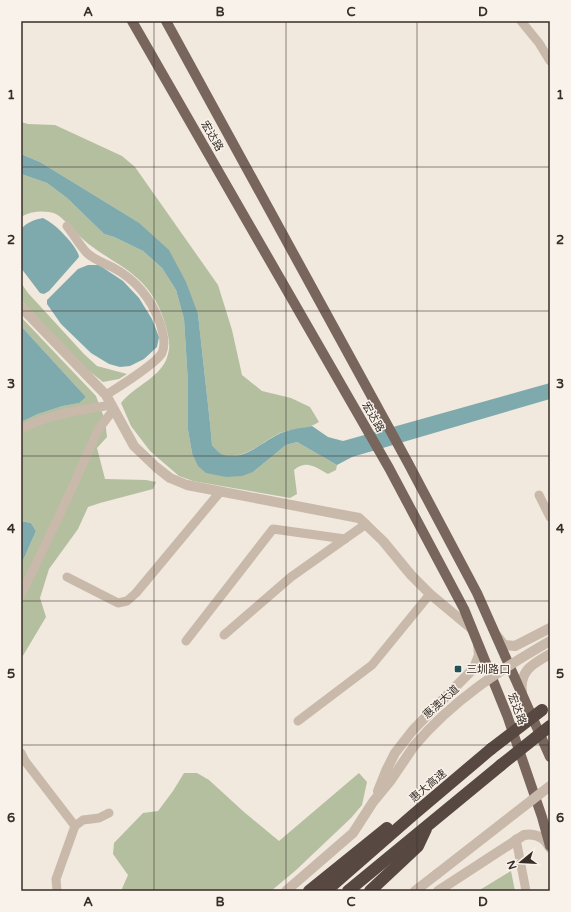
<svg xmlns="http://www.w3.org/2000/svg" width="571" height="912" font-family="'Varela Round','Noto Sans SC',sans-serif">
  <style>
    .green { fill: #b4bf9f }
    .water { fill: #7faaad }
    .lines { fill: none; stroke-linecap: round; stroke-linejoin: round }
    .minor { stroke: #c9b9aa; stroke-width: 9 }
    .tertiary { stroke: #c9b9aa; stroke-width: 10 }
    .primary { stroke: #78655b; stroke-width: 10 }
    .motorway { stroke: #574841; stroke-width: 12 }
    .tertiary-bridge { stroke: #c9b9aa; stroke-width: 10 }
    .motorway-bridge { stroke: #574841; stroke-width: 12 }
    .grid { fill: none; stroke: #372e29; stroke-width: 1; stroke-opacity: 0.55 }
    .poi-dot { fill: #215256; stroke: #f9f2ea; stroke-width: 1.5 }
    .labels { text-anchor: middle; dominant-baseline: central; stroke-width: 3; stroke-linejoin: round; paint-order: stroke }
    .street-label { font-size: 11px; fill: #372e29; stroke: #f9f2ea }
    .poi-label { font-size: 11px; fill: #372e29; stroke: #f9f2ea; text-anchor: start }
    .neatline { fill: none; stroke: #372e29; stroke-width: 1.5 }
    .grid-label { font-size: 13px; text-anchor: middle; font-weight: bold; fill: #372e29 }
  </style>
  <rect width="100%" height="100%" fill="#f1e8de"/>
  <g class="green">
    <path d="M21 122 28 124 55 125 122 156 135 167 218 285 232 330 242 375 262 391 291 398 310 407 319 422C307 430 293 428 280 433 263 441 244 461 223 455 219 454 215 448 212 445L210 423 198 314 138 222 40 162 21 154Z"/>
    <path d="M21 174 47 183 67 198 104 234 114 237 143 251 162 268 176 290 184 319 188 383V430L192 453 253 472 286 445 297 442 337 465 336 470 328 474C316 468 307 459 294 470L297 494 290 498 193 481 179 476 150 451 131 426 121 403C135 385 163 377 168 354 171 344 168 336 166 327 161 308 152 291 137 278 123 265 105 257 90 245 81 239 64 218 56 214 45 210 31 211 21 217Z"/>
    <path d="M21 283 28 293 84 354 97 366 127 374 119 379 103 382 83 366 21 300Z"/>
    <path d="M21 317 96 396 105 420 107 437 97 448 105 479 146 480 156 482 153 489 100 503 88 507 78 529 49 569 40 598 46 617 21 659V565L36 531 31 523 21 521V422L38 414 63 406 78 403 86 397 21 326Z"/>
    <path d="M184 773H197L209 780 244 812 279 841 359 773 367 782 362 805 351 818 295 871 271 891H121L128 875 113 854 114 843 143 813 158 811 173 791Z"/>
    <path d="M511 871 515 891H478Z"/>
  </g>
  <g class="water">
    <path d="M21 154 40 162 138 222 169 250 186 282 198 314 210 423 212 445C215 448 219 454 224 455 245 461 264 440 281 433 291 429 302 428 312 426L328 437 343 441 550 383V399L352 457 337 465 297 442 286 445 253 472 242 476 226 477 206 473 198 466 192 453 188 430V383L184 319 176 290 162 268 143 251 114 237 104 234 67 198 47 183 21 174Z"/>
    <path d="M43 218C46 220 49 221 51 223 59 228 79 249 79 257L49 291 44 294 40 293 21 268V229C28 222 33 220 43 218Z"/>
    <path d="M88 265H99L123 281 139 298 152 319 159 337 157 347 144 359 130 366 120 367 109 364 91 353 61 324 47 304V300L78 269Z"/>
    <path d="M21 326 86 397 79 403 63 406 38 414 21 422Z"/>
    <path d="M21 521 31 523 36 531 21 565Z"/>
  </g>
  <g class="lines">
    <g class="minor">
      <path d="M521 21 539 43 550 61"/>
      <path d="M67 226C74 235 80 246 87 253 93 259 104 263 112 267 135 279 151 298 160 323 163 333 166 344 162 353 156 364 117 388 106 395"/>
      <path d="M21 429C49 414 81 410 111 405"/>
      <path d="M539 495 550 517"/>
      <path d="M67 577 118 603 127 601 136 593 220 492"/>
      <path d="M21 595 67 499 98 430 114 409"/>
      <path d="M224 635 291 577 366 524"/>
      <path d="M186 641 273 529 345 539"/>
      <path d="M298 721 372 665 430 594"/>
      <path d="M21 753 25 761 75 826"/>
      <path d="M516 839 526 891"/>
      <path d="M57 891 56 879 75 826 83 820 99 818 109 813"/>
    </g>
    <g class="tertiary">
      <path d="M21 307 106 395 134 446 156 467 170 478 187 485 359 518 383 541 411 575 430 594 472 629"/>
      <path d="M497 636 504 645 515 646 550 628"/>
      <path d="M522 693C519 670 533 664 550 654"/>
      <path d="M378 791 386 771 395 753 413 730 474 668 479 655 478 645"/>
      <path d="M286 891 353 833 373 802 391 780 414 746"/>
      <path d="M415 891 437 874"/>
      <path d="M438 891 524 835C535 833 545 837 550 848"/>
    </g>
    <g class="primary">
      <path d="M132 21 389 468 464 609 507 715 542 817 550 846"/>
      <path d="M166 21 407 461 477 593 550 757"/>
    </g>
    <g class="motorway">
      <path d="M309 891 387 828"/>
      <path d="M326 891 413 815 491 749"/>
      <path d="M348 891 501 765"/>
      <path d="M370 891 418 846 426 829"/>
    </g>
    <g class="tertiary-bridge">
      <path d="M414 746C453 700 498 671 550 641"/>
      <path d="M437 874 550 786"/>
    </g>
    <g class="motorway-bridge">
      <path d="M491 749 542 710"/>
      <path d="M501 765 550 726"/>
    </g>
  </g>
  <path class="grid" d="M154 21V891M286 21V891M417 21V891M21 167H550M21 311H550M21 456H550M21 601H550M21 745H550"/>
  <rect class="poi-dot" x="454" y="665" width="8" height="8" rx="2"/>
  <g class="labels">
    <g class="street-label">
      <text transform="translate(212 136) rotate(60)">宏达路</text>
      <text transform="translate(373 417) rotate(60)">宏达路</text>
      <text transform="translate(441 702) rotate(-42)">惠澳大道</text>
      <text transform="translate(517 709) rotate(69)">宏达路</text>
      <text transform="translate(428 786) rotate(-40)">惠大高速</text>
    </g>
    <g class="poi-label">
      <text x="466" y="669">三圳路口</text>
    </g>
  </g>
  <rect width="571" height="912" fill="none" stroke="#f9f2ea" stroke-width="44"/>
  <g transform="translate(521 862) rotate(252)" stroke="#f9f2ea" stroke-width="3" paint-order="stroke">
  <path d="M0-3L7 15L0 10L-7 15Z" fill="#372e29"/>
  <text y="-6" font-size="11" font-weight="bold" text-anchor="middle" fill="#372e29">N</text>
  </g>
  <rect x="22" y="22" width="527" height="868" class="neatline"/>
  <g class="grid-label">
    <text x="88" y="16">A</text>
    <text x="220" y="16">B</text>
    <text x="351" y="16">C</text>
    <text x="483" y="16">D</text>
    <text x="11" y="99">1</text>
    <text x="560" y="99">1</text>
    <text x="11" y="244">2</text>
    <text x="560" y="244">2</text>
    <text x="11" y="388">3</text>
    <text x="560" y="388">3</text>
    <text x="11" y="533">4</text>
    <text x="560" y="533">4</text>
    <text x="11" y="678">5</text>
    <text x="560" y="678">5</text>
    <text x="11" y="822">6</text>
    <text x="560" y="822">6</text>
    <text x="88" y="906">A</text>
    <text x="220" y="906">B</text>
    <text x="351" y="906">C</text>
    <text x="483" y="906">D</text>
  </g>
</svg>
